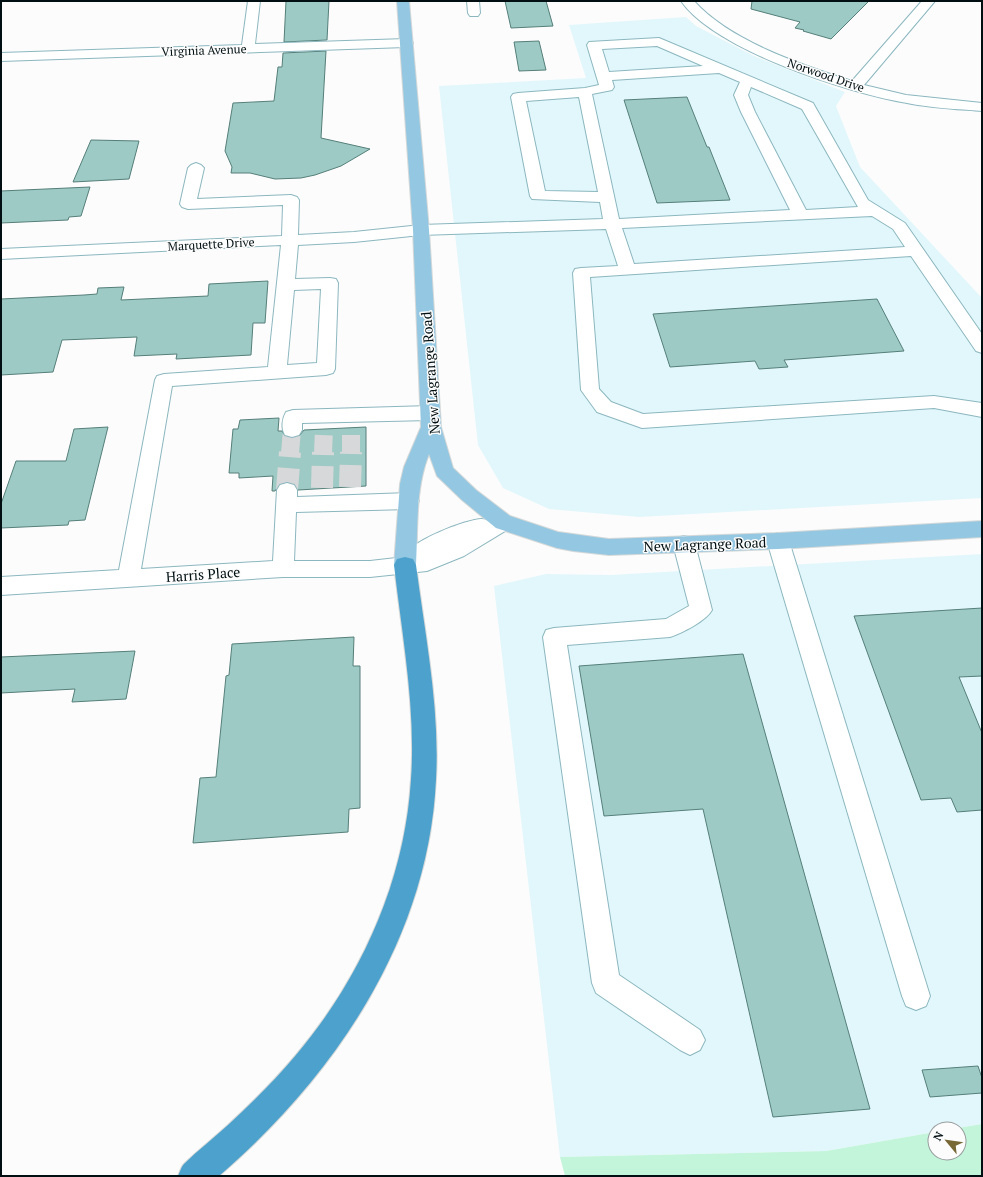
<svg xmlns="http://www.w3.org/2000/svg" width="983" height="1177" font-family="'PT Serif',serif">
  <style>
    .built { fill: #e2f7fb }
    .green { fill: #c3f5db }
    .building { fill: #9dcac4; stroke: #557f7a }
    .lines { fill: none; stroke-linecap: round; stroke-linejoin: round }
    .minor-tunnel-far1 { stroke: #d6d8d9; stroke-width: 18; stroke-dasharray: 18 9; stroke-linecap: butt }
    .minor-tunnel { stroke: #d6d8d9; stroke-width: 22; stroke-dasharray: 22 11; stroke-linecap: butt }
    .minor-casing { stroke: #8bb7bf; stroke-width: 2 }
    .major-casing { stroke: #d6d9d9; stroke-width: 2 }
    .highway-casing { stroke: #d6d9d9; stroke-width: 2 }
    .minor { fill: #fff; fill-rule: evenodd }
    .major { fill: #94c7e1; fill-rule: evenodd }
    .highway { fill: #4da2cd; fill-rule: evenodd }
    .labels { text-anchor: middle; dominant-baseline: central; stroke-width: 3; stroke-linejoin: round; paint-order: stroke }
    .far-street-label { font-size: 12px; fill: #010f12; stroke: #fcfcfc }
    .street-label { font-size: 14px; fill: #010f12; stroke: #fcfcfc }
  </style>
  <rect width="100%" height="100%" fill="#fcfcfc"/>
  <g class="built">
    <path d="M686 17 696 26 754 56 845 92 836 106 860 167 982 298V498L639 517 549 509 503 488 478 445 439 86 586 78 569 25Z"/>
    <path d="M982 554V1124L952 1129H935V1132L826 1151 560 1157 494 586 546 574 611 575Z"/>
  </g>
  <path class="green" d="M982 1124V1176H565L560 1157 826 1151 935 1132V1153H959V1129H952Z"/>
  <g class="building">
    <path d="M286 1H329L327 40 284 42Z"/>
    <path d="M505 1H546L553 26 511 28Z"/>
    <path d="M752 1H869L831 39 803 31 804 30 795 28 800 22 751 9Z"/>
    <path d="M539 41 546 70 519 71 514 42Z"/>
    <path d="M326 51 321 138 370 149 341 166 315 175 301 178 275 179 250 173H231L232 167 225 151 233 103 274 101 278 67H282L283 53Z"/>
    <path d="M687 97 707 147H709L730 200 657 203 624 100Z"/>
    <path d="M91 140 139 141 129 179 73 182Z"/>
    <path d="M90 187 81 216 69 217 68 220 1 223V191Z"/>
    <path d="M268 281 265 323H253L251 355 176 359 177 354 134 356 137 337 62 340 53 372 1 375V299L84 295 97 294 98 288 124 287 121 300 208 296 209 284Z"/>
    <path d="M877 299 904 351 784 360 788 367 759 369 755 361 670 367 653 314Z"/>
    <path d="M279 418 278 431H282L285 436 292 438 299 436 304 430 366 427V486L298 490 294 484 287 482 280 484 275 491H272L273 476 239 478V473H229L233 429H238L240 420Z"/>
    <path d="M108 427 85 520 69 521 68 525 1 528V504L16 461H66L74 429Z"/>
    <path d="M982 608V676L959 677 982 733V810L957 812 951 798 921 800 854 616Z"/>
    <path d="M354 637 353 666H360V808L349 809 348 832 193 843 200 778 216 777 226 676 229 675 232 644Z"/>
    <path d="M135 651 126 699 72 702 75 689 1 693V657Z"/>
    <path d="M743 654 870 1109 773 1117 703 809 604 816 579 666Z"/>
    <path d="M978 1066 982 1078V1093L930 1097 922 1070Z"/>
  </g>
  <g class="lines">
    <g class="minor-tunnel-far1">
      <path d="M290 453 292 430"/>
      <path d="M323 453 324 429"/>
      <path d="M351 453V428"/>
    </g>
    <g class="minor-tunnel">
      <path d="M350 487 351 452"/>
      <path d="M322 488 323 452"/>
      <path d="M287 490 290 452"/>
    </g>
    <defs>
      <g id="minor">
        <path d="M248 1H260L255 44 406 39 411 40 413 43 411 46 406 47 1 61V53L242 45Z"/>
        <path d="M467 1H479L480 13 478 16H470L468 13Z"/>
        <path d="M681 1H694C730 41 801 65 852 81L922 1H935L864 85 906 95 982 103V111C957 109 931 108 907 103 848 93 715 50 681 1Z"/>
        <path d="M659 38 813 103 868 200 905 223 982 334V353L976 351 911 256 590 277 599 389 611 402 643 414 934 396 982 403V417L934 408 642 428 597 412 581 390 573 273 575 269 581 268 618 266 606 229 421 235 354 242 298 245 295 279 330 278 336 279 338 283 335 369 333 373 326 375 172 386 141 569 273 561 277 490 280 485 287 483 294 485 297 490V497L409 493 416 496 419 501 416 506 409 509 296 512 294 561H370L405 557C407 542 467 519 482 519 484 519 486 520 488 521L503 514 510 516 513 522 510 528 464 556 427 571 370 577H283L1 595V577L119 570 155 380 157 376 164 374 268 367 281 245 1 259V249L282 236 283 205 188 209 182 207 180 204 188 168 191 165 196 163 201 165 204 168 197 199 291 195 297 197 299 200 298 235 354 232 421 225 603 219 600 202 532 199 530 196 511 97 513 94 518 93 585 88 599 85 587 45 589 42ZM657 46 703 66 609 72 602 49ZM719 73 740 82 734 95 741 112 790 210 619 219 592 94 612 90 614 87 612 80ZM751 87 802 109 858 207 806 210 755 112 748 95ZM579 97 598 192 545 191 526 101ZM872 216 893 229 905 247 634 264 622 228ZM321 289 317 363 287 365 294 290Z"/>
        <path d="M430 406 437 408 440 413 437 418 430 420 302 423V430L299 435 292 437 285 435C281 428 282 419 286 412L293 410Z"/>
        <path d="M778 533 786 535 789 541 930 996 926 1006 916 1010 906 1006 902 996 767 541 770 535Z"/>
        <path d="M684 536 692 538 695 544 712 610C706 621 682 633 670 637L567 645 619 975 700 1030 705 1040 700 1050 690 1055 680 1050 596 993 592 983 543 637 546 630 554 628 666 619 689 606 673 544 676 538Z"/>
      </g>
      <path id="major" d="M397 1H409L429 230 441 427 453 468 476 490 510 516 558 532 609 539 778 533 982 521V537L778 549 609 555 573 551 557 548 496 528 462 500 437 476 429 454C415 489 418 528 416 565L413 571 405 573 397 571 394 565 400 484 404 467 421 427 413 230Z"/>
      <path id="highway" d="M405 557 413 559 416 565C425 635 440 708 436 779 429 937 336 1075 219 1176H178C180 1172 181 1167 184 1164 198 1150 214 1138 228 1125 252 1103 275 1080 296 1055 361 978 405 881 411 779 416 708 402 635 394 565L397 559Z"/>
    </defs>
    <use href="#minor" class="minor-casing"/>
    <use href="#major" class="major-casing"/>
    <use href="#highway" class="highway-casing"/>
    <use href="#minor" class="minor"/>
    <use href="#major" class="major"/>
    <use href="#highway" class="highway"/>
  </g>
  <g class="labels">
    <g class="far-street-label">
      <text transform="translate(204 50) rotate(-2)">Virginia Avenue</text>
      <text transform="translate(826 75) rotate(19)">Norwood Drive</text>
      <text transform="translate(211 244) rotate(-3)">Marquette Drive</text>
    </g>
    <g class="street-label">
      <text transform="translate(430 373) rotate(-94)">New Lagrange Road</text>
      <text transform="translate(705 544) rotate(-2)">New Lagrange Road</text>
      <text transform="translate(203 574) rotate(-4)">Harris Place</text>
    </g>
  </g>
  <rect width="983" height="1177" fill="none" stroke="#010f12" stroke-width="4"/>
  <g transform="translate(947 1141) rotate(299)"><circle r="19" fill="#fcfcfc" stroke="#989d9e"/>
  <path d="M0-3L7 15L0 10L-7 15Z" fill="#786836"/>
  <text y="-6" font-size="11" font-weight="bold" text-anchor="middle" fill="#010f12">N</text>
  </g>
</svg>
